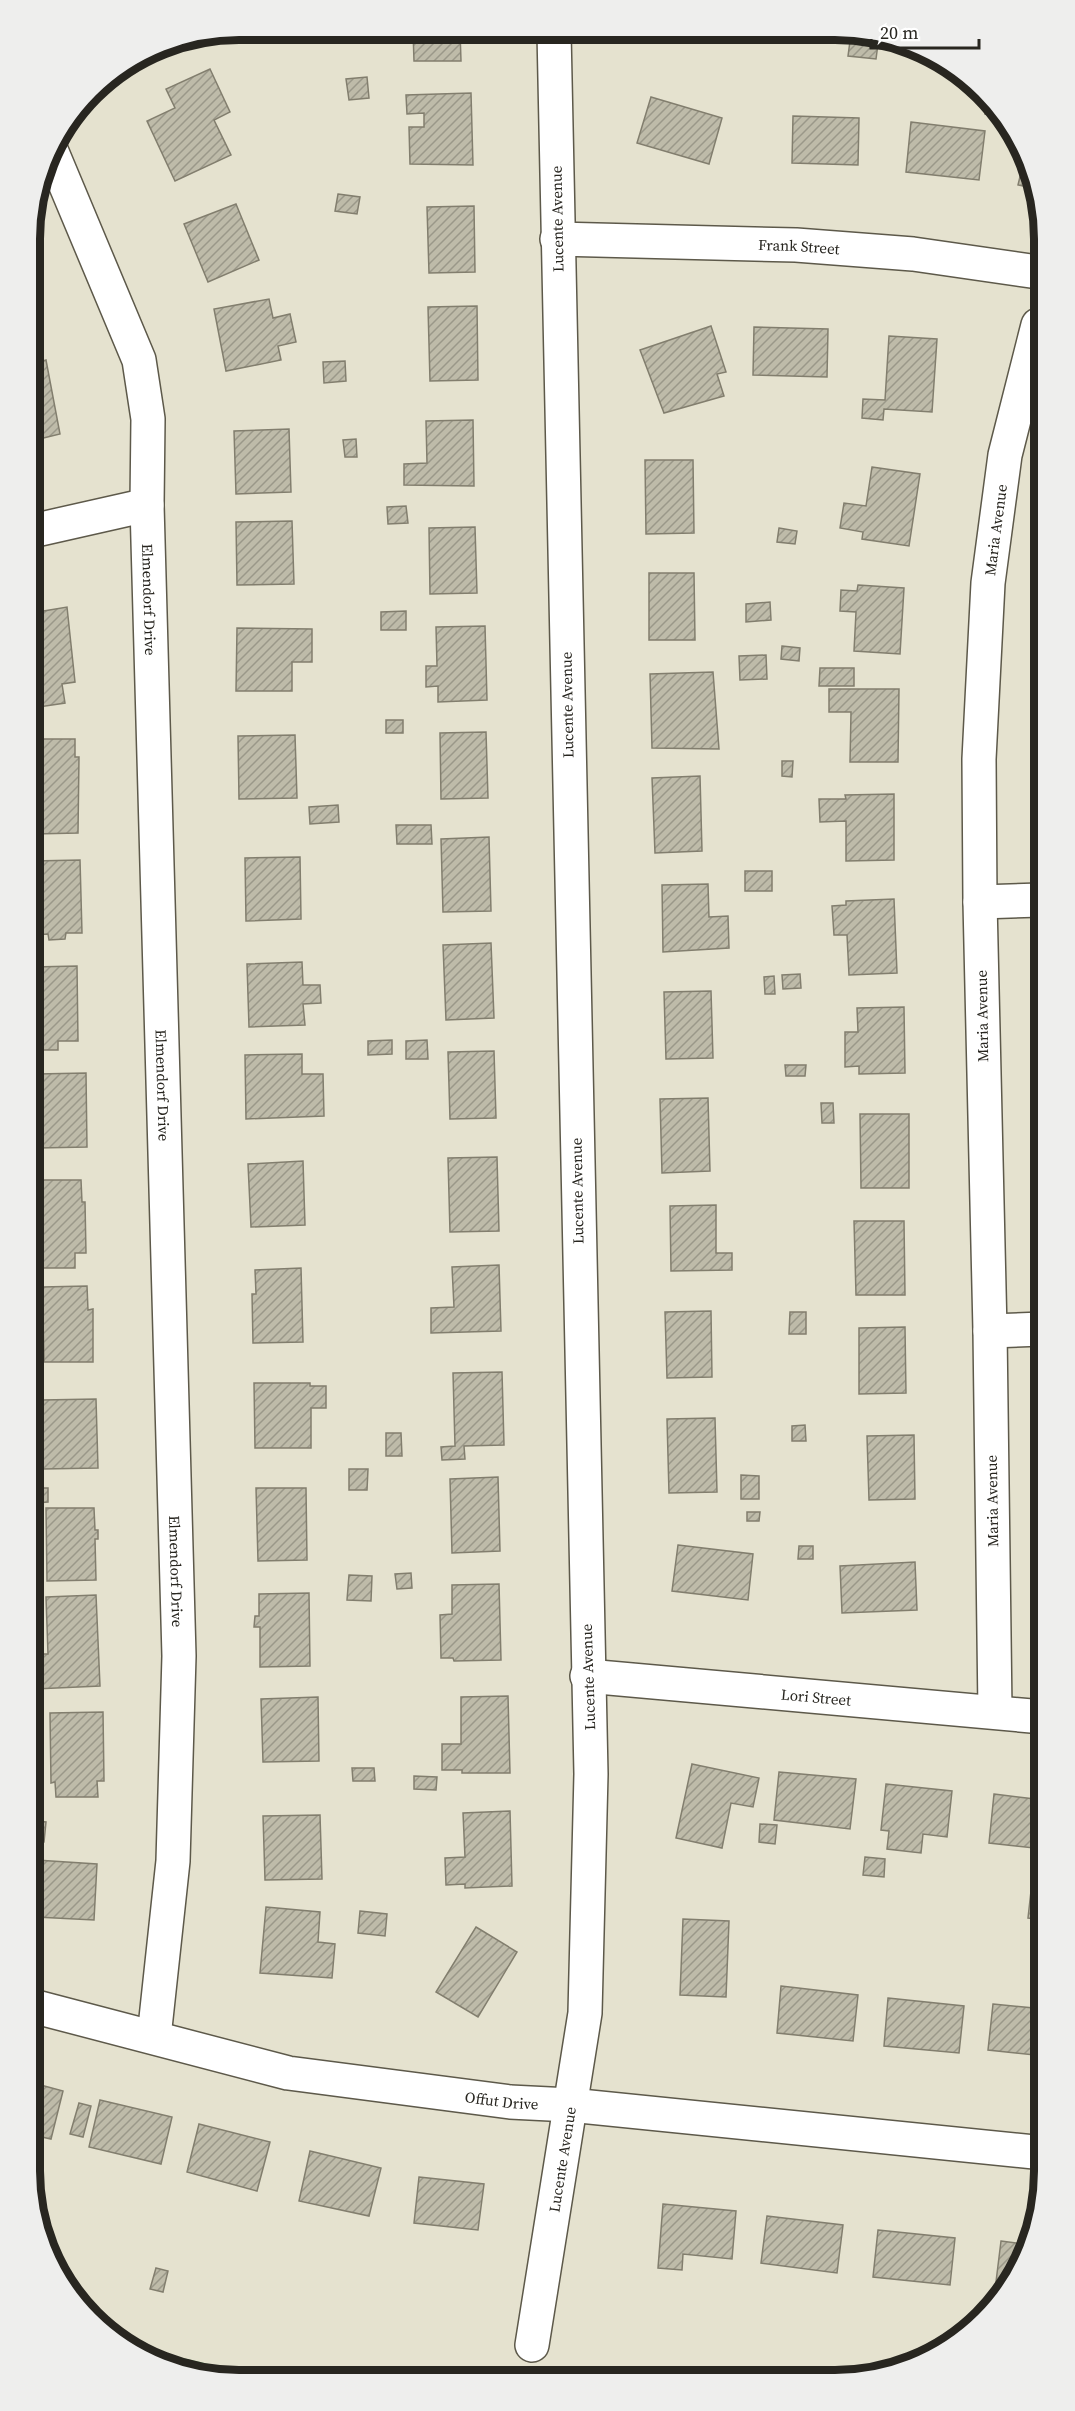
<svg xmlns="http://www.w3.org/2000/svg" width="1075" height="2411" font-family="'Source Serif 4',serif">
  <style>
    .forest { fill: url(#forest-firs) }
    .building { fill: url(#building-hatch); stroke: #827e6e; stroke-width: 1.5 }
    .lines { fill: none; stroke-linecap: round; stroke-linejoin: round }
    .minor-casing { stroke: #5d594a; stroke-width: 36 }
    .minor { stroke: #fff; stroke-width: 33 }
    .labels { text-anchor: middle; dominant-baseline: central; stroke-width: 5; stroke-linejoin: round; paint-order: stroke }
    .street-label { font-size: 15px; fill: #282620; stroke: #fff }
    .rim { fill: none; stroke: #282620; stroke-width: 8 }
  </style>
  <defs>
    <pattern id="forest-firs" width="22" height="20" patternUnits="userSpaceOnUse" patternTransform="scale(1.5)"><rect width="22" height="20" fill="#97d499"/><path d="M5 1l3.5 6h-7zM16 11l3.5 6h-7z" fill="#82b684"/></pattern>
    <pattern id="building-hatch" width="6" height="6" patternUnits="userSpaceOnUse" patternTransform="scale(1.5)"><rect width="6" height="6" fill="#bebba9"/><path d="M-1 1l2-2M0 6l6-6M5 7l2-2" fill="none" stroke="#9a9889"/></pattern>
  </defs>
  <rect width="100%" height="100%" fill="#e5e2cf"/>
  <path class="forest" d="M140 2348 265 2377H199Z"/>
  <g class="building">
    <path d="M413 31H460L461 61H414Z"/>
    <path d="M850 41 878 44 876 59 848 56Z"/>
    <path d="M210 69 230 112 214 120 231 155 175 181 147 121 175 108 166 89Z"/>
    <path d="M367 77 369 98 349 100 346 79Z"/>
    <path d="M471 93 473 165 410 164 409 127H424V113L407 114 406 95Z"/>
    <path d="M651 97 722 118 709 164 637 143Z"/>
    <path d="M987 98 1004 116 985 114Z"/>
    <path d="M793 116 859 118 858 165 792 163Z"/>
    <path d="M911 122 985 131 979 180 906 172Z"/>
    <path d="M1025 156 1038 185V189L1018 185Z"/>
    <path d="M338 194 360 197 357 214 335 211Z"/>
    <path d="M236 204 259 260 208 282 184 224Z"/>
    <path d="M474 206 475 272 429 273 427 207Z"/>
    <path d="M269 299 273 318 290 314 296 342 278 346 281 360 226 371 214 309Z"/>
    <path d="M477 306 478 380 430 381 428 307Z"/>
    <path d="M31 324 43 361 46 360 60 434 31 441Z"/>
    <path d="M711 326 726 372 717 374 724 396 664 413 640 350Z"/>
    <path d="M754 327 828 329 827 377 753 375Z"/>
    <path d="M889 336 937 339 932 412 884 409 883 420 862 418 863 399 885 400Z"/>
    <path d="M345 361 346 381 324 383 323 362Z"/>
    <path d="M473 420 474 486 404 485V464L427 463 426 421Z"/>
    <path d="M289 429 291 492 236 494 234 431Z"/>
    <path d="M356 439 357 457H345L343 440Z"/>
    <path d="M645 460H693L694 533 646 534Z"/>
    <path d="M872 467 920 474 909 546 862 539 863 532 840 528 844 503 866 506Z"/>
    <path d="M406 506 408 523 388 524 387 507Z"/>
    <path d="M292 521 294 584 237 585 236 522Z"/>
    <path d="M475 527 477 593 430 594 429 528Z"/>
    <path d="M779 528 797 531 795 544 777 542Z"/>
    <path d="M649 573H694L695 640H649Z"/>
    <path d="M858 585 904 588 900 654 854 651 856 612 840 611 841 590 857 591Z"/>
    <path d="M770 602 771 620 746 622V604Z"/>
    <path d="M67 607 75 682 62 684 65 703 39 707 37 689 32 690V613Z"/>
    <path d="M406 611V630H381V612Z"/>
    <path d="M485 626 487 700 438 702V686L426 687V666H437L436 627Z"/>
    <path d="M237 628 312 629V662H292V691H236Z"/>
    <path d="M782 646 800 648 799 661 781 659Z"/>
    <path d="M766 655 767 679 740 680 739 656Z"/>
    <path d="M820 668H854V686H819Z"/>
    <path d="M713 672 719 749 652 748 650 674Z"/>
    <path d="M829 689H899L898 762H850L851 712H829Z"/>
    <rect x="386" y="720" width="17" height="13"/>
    <path d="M486 732 488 798 441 799 440 733Z"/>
    <path d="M295 735 297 798 239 799 238 736Z"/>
    <path d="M32 739H75V757H79L78 833 33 834Z"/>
    <path d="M782 761H793L792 777 782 776Z"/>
    <path d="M700 776 702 851 655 853 652 778Z"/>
    <path d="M894 794V860L846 861V821L820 822 819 799H846L845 795Z"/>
    <path d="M338 805 339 822 310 824 309 807Z"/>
    <path d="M396 825H431L432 844H397Z"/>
    <path d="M489 837 491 911 443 912 441 839Z"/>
    <path d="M300 857 301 919 246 921 245 858Z"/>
    <path d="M80 860 82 933H66L65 939 49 940 48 934 33 935V861Z"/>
    <rect x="745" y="871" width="27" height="20"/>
    <path d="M708 884 709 917 728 916 729 948 663 952 662 885Z"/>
    <path d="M894 899 897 973 849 975 847 935H834L832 906 846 905V901Z"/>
    <path d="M491 943 494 1018 446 1020 443 945Z"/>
    <path d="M302 962 303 985H320L321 1003 303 1004 305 1025 249 1027 247 964Z"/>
    <path d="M77 966 78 1041H58V1050H33V967Z"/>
    <path d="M800 974 801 988 783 989 782 975Z"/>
    <path d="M774 976 775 994H765L764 977Z"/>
    <path d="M711 991 713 1058 666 1059 664 992Z"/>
    <path d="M904 1007 905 1073 859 1074V1066L845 1067V1032H858L857 1008Z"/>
    <path d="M392 1040V1054L368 1055V1041Z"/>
    <path d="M427 1040 428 1059H406V1041Z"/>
    <path d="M494 1051 496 1118 450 1119 448 1052Z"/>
    <path d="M302 1054V1074H323L324 1116 246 1119 245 1055Z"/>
    <path d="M785 1065H806L805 1076H786Z"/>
    <path d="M86 1073 87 1147 38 1148 37 1074Z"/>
    <path d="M708 1098 710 1171 662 1173 660 1099Z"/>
    <path d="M821 1103H833L834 1123H822Z"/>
    <path d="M860 1114H909V1188H861Z"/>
    <path d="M497 1157 499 1231 450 1232 448 1158Z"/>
    <path d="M303 1161 305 1225 251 1227 248 1164Z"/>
    <path d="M35 1180H81L82 1202H85L86 1253H75V1268H40V1255H36L34 1237Z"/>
    <path d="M716 1205V1253H732V1270L671 1271 670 1206Z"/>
    <path d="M854 1221H904L905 1295H856Z"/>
    <path d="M499 1265 501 1331 431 1333V1308L454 1307 452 1267Z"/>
    <path d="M301 1268 303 1342 253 1343 252 1294H256L255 1270Z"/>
    <path d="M87 1286 88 1310 93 1309V1362H44L43 1319H34V1292H41L42 1287Z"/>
    <path d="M711 1311 712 1377 667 1378 665 1312Z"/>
    <path d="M790 1312H806V1334H789Z"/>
    <path d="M905 1327 906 1393 859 1394V1328Z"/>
    <path d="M502 1372 504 1445 464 1446 465 1459 442 1460 441 1447 455 1446 453 1373Z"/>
    <path d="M254 1383H310V1386H326V1408H311V1448H255Z"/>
    <path d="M96 1399 98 1468 43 1469 42 1400Z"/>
    <path d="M715 1418 717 1492 669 1493 667 1419Z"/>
    <path d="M805 1425 806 1441H792V1426Z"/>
    <path d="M386 1433H401L402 1456H386Z"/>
    <path d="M914 1435 915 1499 869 1500 867 1436Z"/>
    <path d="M349 1469H368L367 1490H349Z"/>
    <path d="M741 1475 759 1476V1499H741Z"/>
    <path d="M498 1477 500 1551 452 1553 450 1479Z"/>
    <path d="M35 1488H48V1502L35 1503Z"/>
    <path d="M256 1488H306L307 1560 258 1561Z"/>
    <path d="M46 1508H94L95 1530H98V1539H95L96 1580 47 1581Z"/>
    <path d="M747 1512H760L759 1521H747Z"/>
    <path d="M678 1545 753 1554 748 1600 672 1591Z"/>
    <path d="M799 1546H813V1559H798Z"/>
    <path d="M915 1562 917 1610 842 1613 840 1566Z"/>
    <path d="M411 1573 412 1588 397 1589 395 1574Z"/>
    <path d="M349 1575 372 1576 371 1601 347 1600Z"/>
    <path d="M499 1584 501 1660 454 1661 453 1658H441L440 1615 452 1614V1585Z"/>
    <path d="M309 1593 310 1666 260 1667V1627H254L255 1616H259V1594Z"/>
    <path d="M96 1595 100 1686 35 1689V1654H48L46 1597Z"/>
    <path d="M508 1696 510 1773H462V1770H442V1744H461V1697Z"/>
    <path d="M318 1697 319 1761 263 1762 261 1699Z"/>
    <path d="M103 1712 104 1781H97L98 1797H56L55 1782 51 1783 50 1713Z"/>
    <path d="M692 1764 759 1778 753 1807 731 1803 722 1848 676 1838Z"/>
    <path d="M352 1768H374L375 1781H353Z"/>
    <path d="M779 1772 856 1779 850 1829 774 1820Z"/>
    <path d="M414 1776 437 1777 436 1790 414 1789Z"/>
    <path d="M886 1784 952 1791 947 1837 923 1834 921 1853 887 1849 889 1831 881 1830Z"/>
    <path d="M994 1794 1043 1800V1849L989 1843Z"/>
    <path d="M510 1811 512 1886 465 1888V1884L446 1885 445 1858 465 1857 463 1813Z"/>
    <path d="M320 1815 322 1879 265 1880 263 1816Z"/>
    <path d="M36 1821 46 1822 44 1842 36 1841Z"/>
    <path d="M760 1824 777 1825 775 1844 759 1842Z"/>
    <path d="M865 1857 885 1859 884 1877 863 1875Z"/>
    <path d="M36 1860 97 1864 94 1920 36 1917Z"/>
    <path d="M1031 1891 1044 1892V1920L1028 1918Z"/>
    <path d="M266 1907 320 1912 318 1942 335 1944 332 1978 260 1973Z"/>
    <path d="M360 1911 387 1914 385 1936 358 1933Z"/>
    <path d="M683 1919 729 1921 726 1997 680 1995Z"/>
    <path d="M476 1927 517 1952 478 2017 436 1992Z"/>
    <path d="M781 1986 858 1995 853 2041 777 2033Z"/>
    <path d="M888 1998 964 2006 959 2053 884 2046Z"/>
    <path d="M993 2004 1044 2009V2056L988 2050Z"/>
    <path d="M37 2084 63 2091 51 2139 37 2136Z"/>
    <path d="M100 2100 172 2117 161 2164 89 2147Z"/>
    <path d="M79 2103 91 2106 83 2137 70 2134Z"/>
    <path d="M199 2124 270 2142 257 2191 187 2172Z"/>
    <path d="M310 2151 381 2168 369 2216 299 2201Z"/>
    <path d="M419 2177 484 2184 478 2230 414 2223Z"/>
    <path d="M663 2204 736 2211 732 2259 683 2254 682 2270 658 2268Z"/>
    <path d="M767 2216 843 2225 837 2273 761 2263Z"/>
    <path d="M878 2230 955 2238 950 2285 873 2277Z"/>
    <path d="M1001 2241 1031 2245 1005 2291 995 2290Z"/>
    <path d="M156 2268 168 2271 163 2292 150 2289Z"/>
  </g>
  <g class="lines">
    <defs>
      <g id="minor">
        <path id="s1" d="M51 150 139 360 148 419 147 505 179 1656 173 1861 154 2037"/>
        <path id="s2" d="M557 239 796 245 913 254 1038 272"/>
        <path d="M32 531 147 505"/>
        <path d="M980 902 1040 900"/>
        <path d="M990 1331 1042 1329"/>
        <path id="s3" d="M587 1676 1043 1717"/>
        <path id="s4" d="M995 1711 990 1331 980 902 979 759 988 583 1005 455 1038 325"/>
        <path id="s5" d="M36 2007 288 2073 510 2102 570 2105 1044 2153"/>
        <path id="s6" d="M532 2345 585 2013 591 1774 554 32"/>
      </g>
    </defs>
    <use href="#minor" class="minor-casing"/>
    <use href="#minor" class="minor"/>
  </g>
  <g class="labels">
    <g class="street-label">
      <text transform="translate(557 219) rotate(-91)">Lucente Avenue</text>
      <text stroke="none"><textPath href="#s2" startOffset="242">Frank Street</textPath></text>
      <text stroke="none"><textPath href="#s4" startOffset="1182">Maria Avenue</textPath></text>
      <text stroke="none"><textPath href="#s1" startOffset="468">Elmendorf Drive</textPath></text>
      <text transform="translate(567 705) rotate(-91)">Lucente Avenue</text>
      <text transform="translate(982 1016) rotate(-91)">Maria Avenue</text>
      <text stroke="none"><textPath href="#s1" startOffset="954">Elmendorf Drive</textPath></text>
      <text transform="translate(577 1191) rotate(-91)">Lucente Avenue</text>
      <text transform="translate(992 1501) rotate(-91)">Maria Avenue</text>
      <text stroke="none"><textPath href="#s1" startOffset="1440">Elmendorf Drive</textPath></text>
      <text transform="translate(588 1677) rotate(-92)">Lucente Avenue</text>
      <text stroke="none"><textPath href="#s3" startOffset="230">Lori Street</textPath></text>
      <text stroke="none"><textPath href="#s5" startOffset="476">Offut Drive</textPath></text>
      <text stroke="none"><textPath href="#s6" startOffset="188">Lucente Avenue</textPath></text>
    </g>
  </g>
  <path d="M0 0H1075V2411H0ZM239 40H835A199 199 0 0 1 1034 239V2171A199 199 0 0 1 835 2370H239A199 199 0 0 1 40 2171V239A199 199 0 0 1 239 40Z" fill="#eeeeed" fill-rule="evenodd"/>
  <path class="rim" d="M239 40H835A199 199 0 0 1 1034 239V2171A199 199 0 0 1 835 2370H239A199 199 0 0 1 40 2171V239A199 199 0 0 1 239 40Z"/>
  <path d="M871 39v9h108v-9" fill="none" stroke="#282620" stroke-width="3"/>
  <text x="880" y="39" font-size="18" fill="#282620" stroke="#ffffff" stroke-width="4.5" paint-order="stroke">20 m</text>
</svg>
